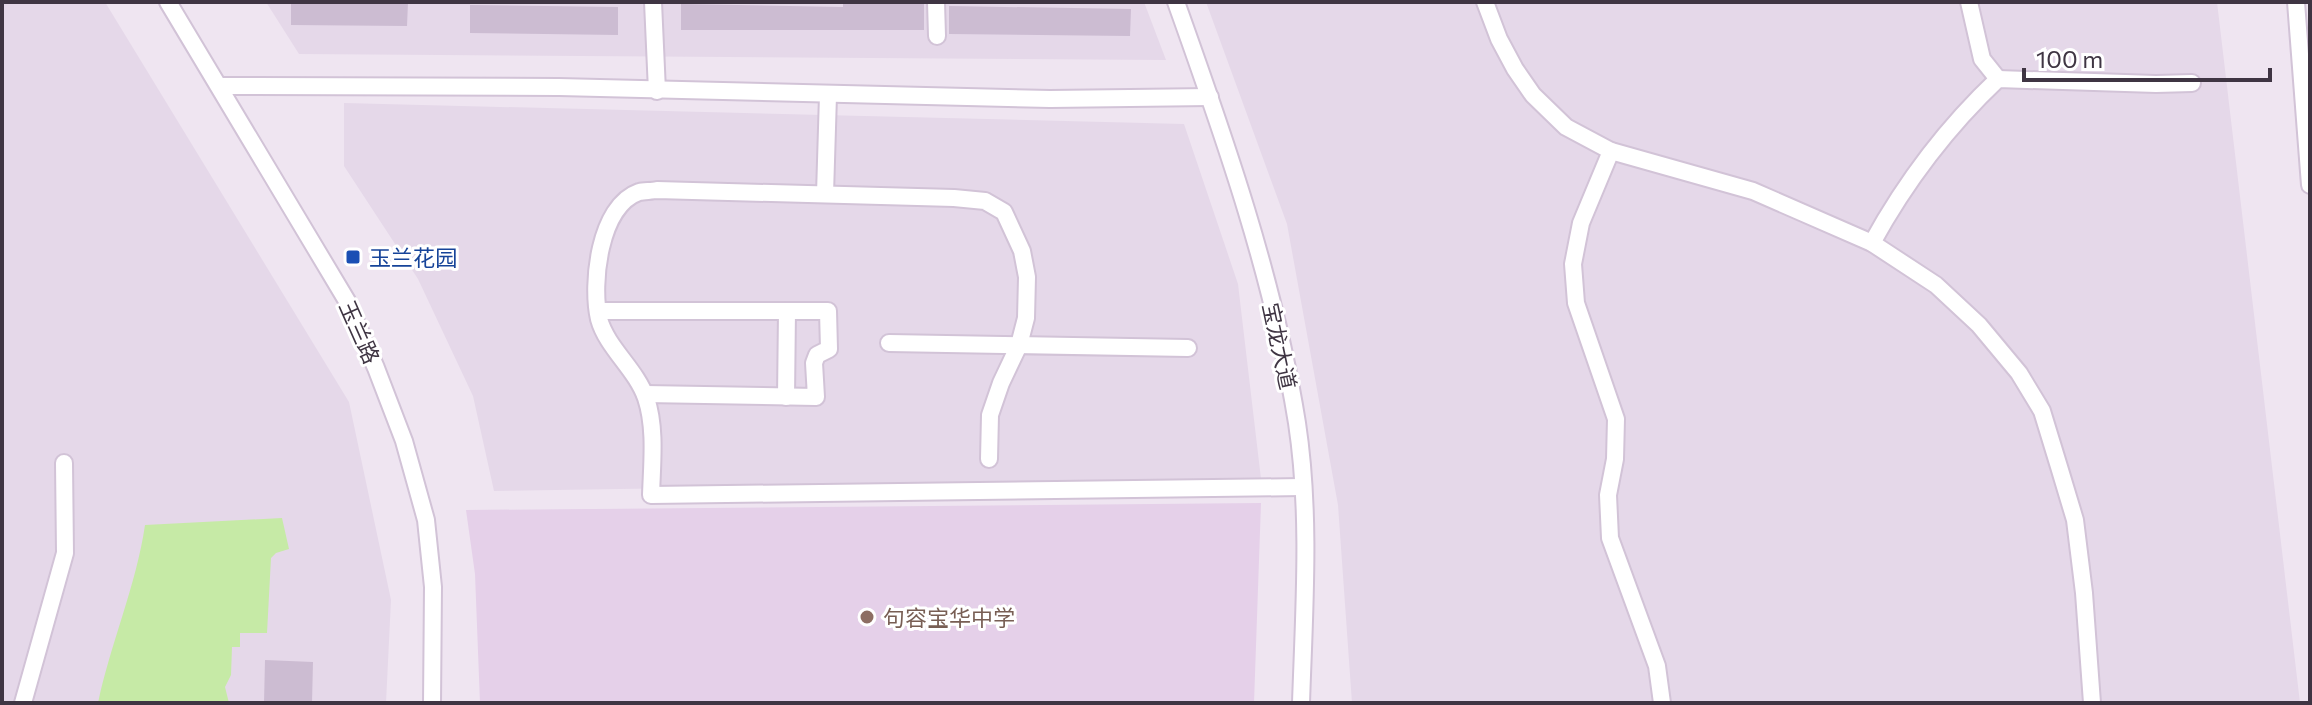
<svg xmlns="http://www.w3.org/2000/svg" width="2312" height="705" font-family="Commissioner,'Noto Sans SC',sans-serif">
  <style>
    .residential { fill: #e5d8e9 }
    .education { fill: #e5d0e9 }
    .water { fill: #c6eaa6 }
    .building { fill: #ccbcd2 }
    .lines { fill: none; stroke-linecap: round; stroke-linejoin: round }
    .minor-casing { stroke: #d2c3d7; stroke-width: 20 }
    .minor { stroke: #fff; stroke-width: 16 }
    .transit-dot { fill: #1a4fb4; stroke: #fff; stroke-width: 3 }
    .education-dot { fill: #8d6e63; stroke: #fff; stroke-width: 3 }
    .labels { text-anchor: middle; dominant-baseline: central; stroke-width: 6; stroke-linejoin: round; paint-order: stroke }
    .transit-label { font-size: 22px; fill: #164399; stroke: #fff; text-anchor: start }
    .street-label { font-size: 22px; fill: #3f3543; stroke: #fff }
    .education-label { font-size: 22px; fill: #785e54; stroke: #fff; text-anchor: start }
  </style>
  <rect width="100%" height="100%" fill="#efe5f1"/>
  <g class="residential">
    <path d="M2 2H105L349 402 391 600 386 703H2Z"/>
    <path d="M266 2H1144L1166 60 299 54Z"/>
    <path d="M1206 2H2217L2300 703H1352L1338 505 1287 224Z"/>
    <path d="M344 103 1184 124 1238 284 1261 479 494 491 473 396 418 279 344 166Z"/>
  </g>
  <path class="education" d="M1261 503 1254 703H480L475 574 466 510Z"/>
  <path class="water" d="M282 518 289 549 276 553 271 558 267 633H240V647H232L231 675 225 687 229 703H98C111 642 136 586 145 525Z"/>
  <g class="building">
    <path d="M291 2H408L407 26 291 25Z"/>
    <path d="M843 3 924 4V30H681V4L843 7Z"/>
    <path d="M470 5 618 7V35L470 33Z"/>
    <path d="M949 6 1131 9 1130 36 949 34Z"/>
    <path d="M265 660 313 662 312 703H264Z"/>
  </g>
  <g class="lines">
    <defs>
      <g id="minor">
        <path d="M168 2 347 301 376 368 404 441 426 520 433 587 432 703"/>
        <path d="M653 2 657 91"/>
        <path d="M936 2 937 36"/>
        <path d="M1176 2C1225 139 1274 279 1297 423 1311 515 1304 611 1301 703"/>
        <path d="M1485 2 1499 39 1515 69 1533 95 1566 127 1611 151 1753 191 1872 243 1936 285 1979 325 2019 373 2042 411 2060 470 2075 520 2084 593 2092 703"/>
        <path d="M1969 2 1982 59 1998 79"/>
        <path d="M2296 2 2310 185"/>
        <path d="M220 86 559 87 1050 99 1210 97"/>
        <path d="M1611 151 1581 223 1573 264 1576 303 1616 419 1615 459 1608 495 1610 538 1657 666 1662 703"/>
        <path d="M825 194 828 95"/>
        <path d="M1872 243C1906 181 1946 128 1998 79L2156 84 2192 83"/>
        <path d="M599 311H828L829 349 817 355 814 363 816 397 645 394"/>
        <path d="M889 343 1188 348"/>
        <path d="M786 397 787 311"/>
        <path d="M989 459 990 415 1001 383 1019 345 1026 318 1027 277 1022 251 1004 212 985 201 954 198 657 190C652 191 644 191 639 192 599 206 591 284 599 319 607 348 636 369 646 398 656 428 652 463 651 495L1302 487"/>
        <path d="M23 703 65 553 64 463"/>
      </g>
    </defs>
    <use href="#minor" class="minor-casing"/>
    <use href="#minor" class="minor"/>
  </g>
  <rect class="transit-dot" x="345" y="249" width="16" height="16" rx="4"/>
  <circle class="education-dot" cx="867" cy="617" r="8"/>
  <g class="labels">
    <g class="transit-label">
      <text x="369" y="257">玉兰花园</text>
    </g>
    <g class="street-label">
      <text transform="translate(360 332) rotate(66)">玉兰路</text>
      <text transform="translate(1280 346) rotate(78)">宝龙大道</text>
    </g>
    <g class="education-label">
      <text x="883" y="617">句容宝华中学</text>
    </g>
  </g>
  <rect width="2312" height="705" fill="none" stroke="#3f3543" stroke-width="8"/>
  <path d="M2024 68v12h246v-12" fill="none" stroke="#3f3543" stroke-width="4"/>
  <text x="2036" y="68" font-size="24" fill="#3f3543" stroke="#ffffff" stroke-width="6" paint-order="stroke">100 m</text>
</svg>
